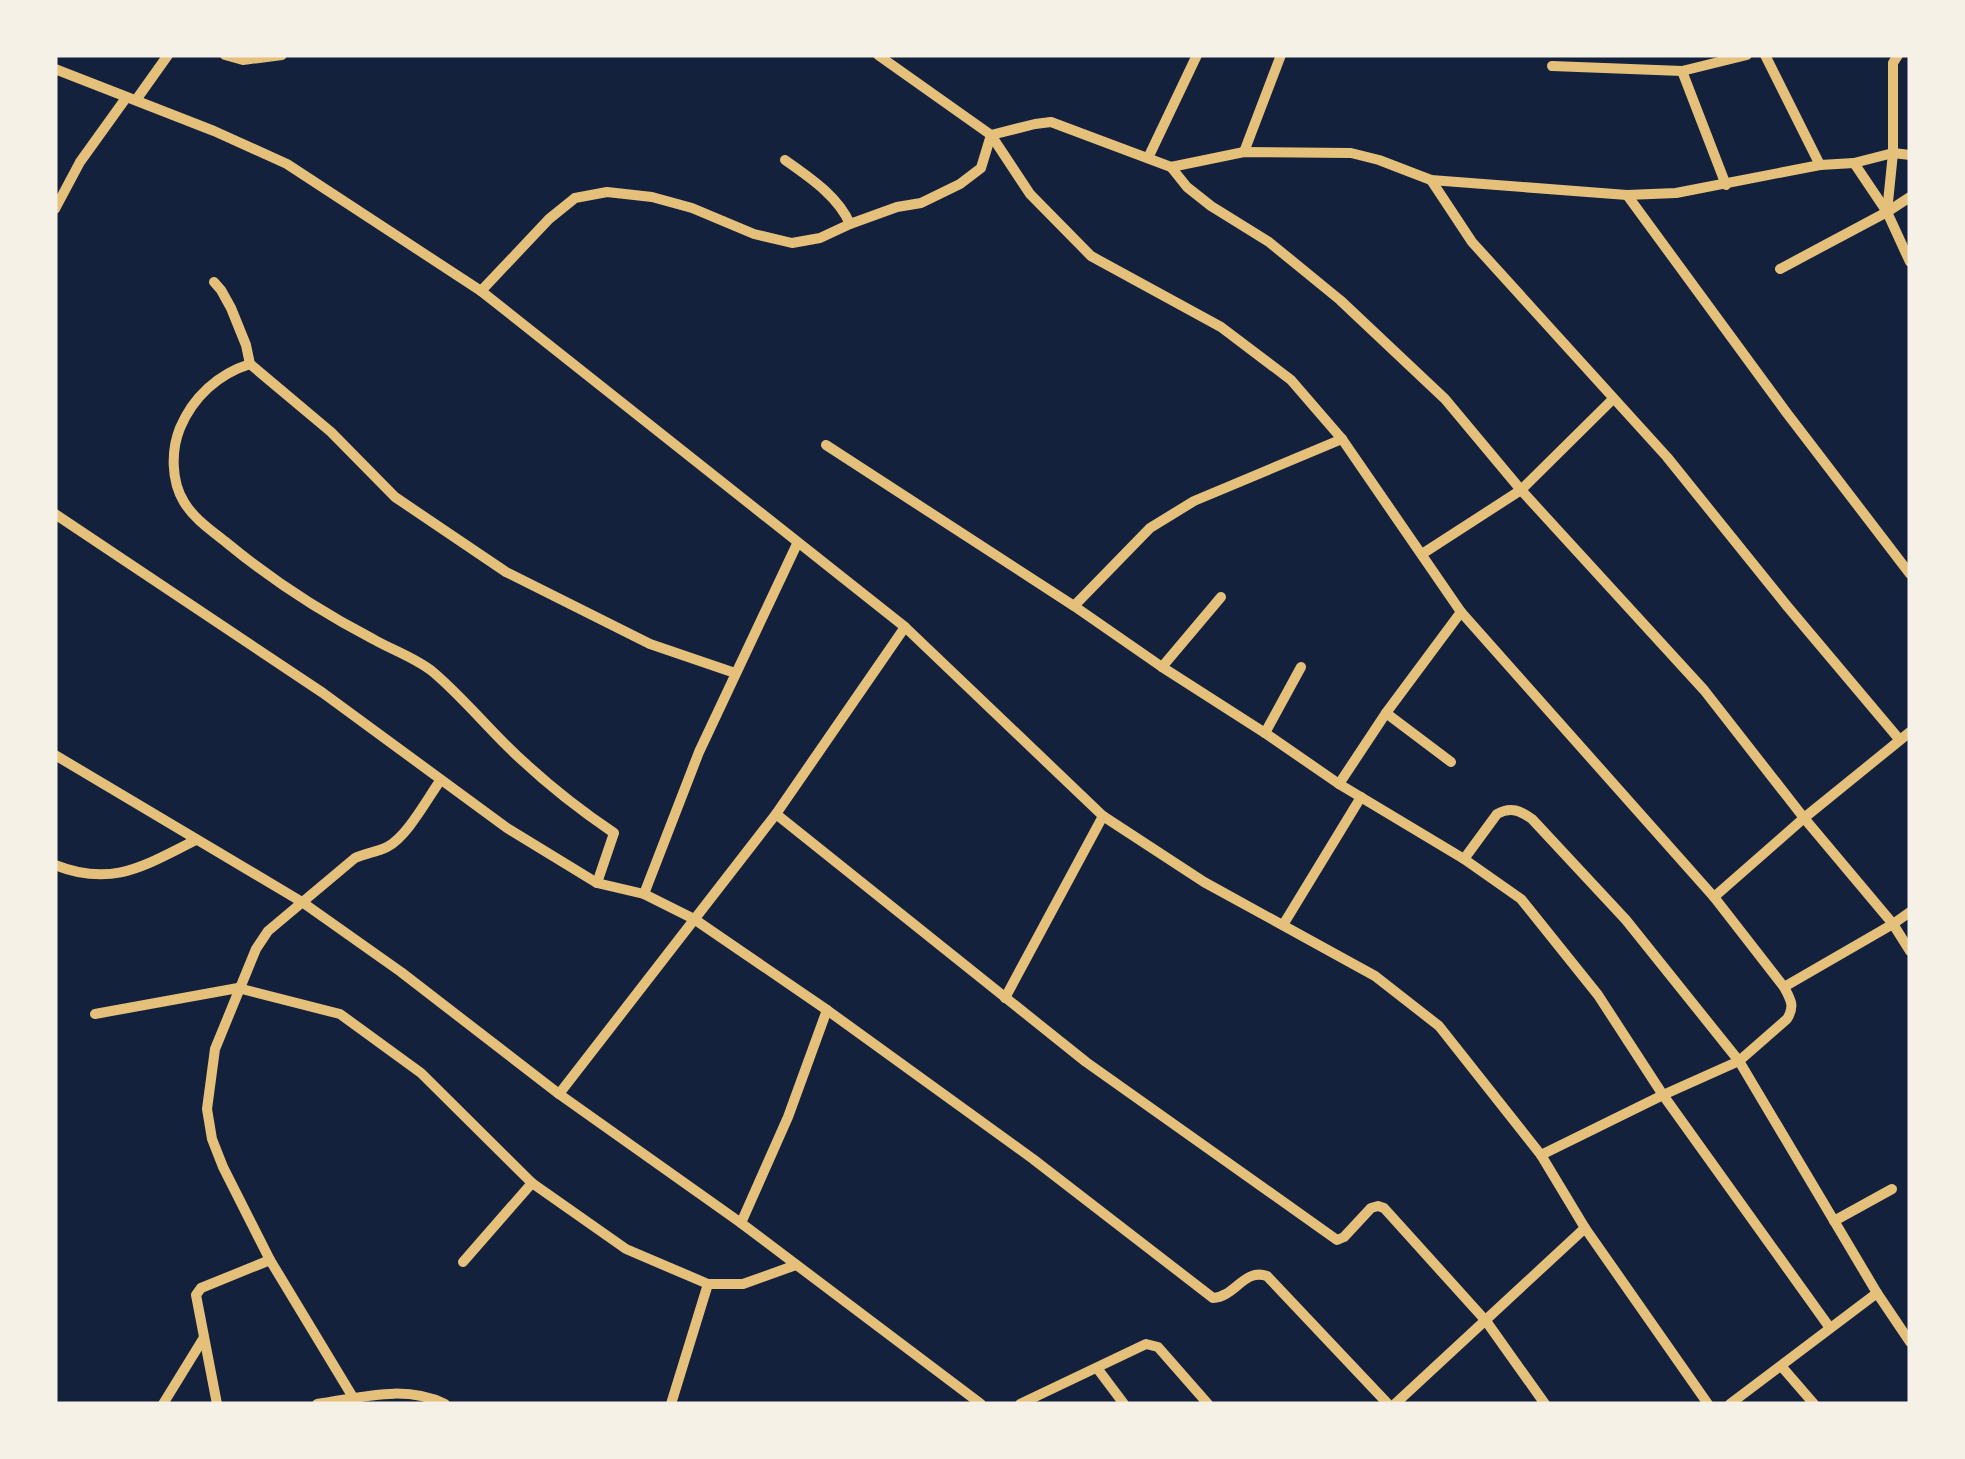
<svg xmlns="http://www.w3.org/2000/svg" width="1965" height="1459" font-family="'Space Grotesk',sans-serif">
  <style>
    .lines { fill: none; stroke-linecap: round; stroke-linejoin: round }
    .minor { stroke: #e5c07b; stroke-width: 10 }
  </style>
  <rect width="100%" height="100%" fill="#14213d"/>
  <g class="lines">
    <g class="minor">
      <path d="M225 55 243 60 282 55"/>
      <path d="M1765 55 1820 165"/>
      <path d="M1552 66 1682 71 1747 55"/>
      <path d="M55 69 214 131 287 164 481 291 905 627 1103 816 1204 882 1375 976 1439 1026 1541 1155 1585 1228 1708 1404"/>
      <path d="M1682 71 1726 185"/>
      <path d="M136 100 168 55"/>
      <path d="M1244 152 1281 55"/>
      <path d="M1148 158 1197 55"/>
      <path d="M785 160C809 177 838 196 850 224"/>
      <path d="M1854 163 1887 212 1910 262"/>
      <path d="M1171 167 1244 152 1351 153 1379 160 1431 180 1627 195 1676 193 1820 165 1854 163 1893 153 1910 155"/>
      <path d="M1431 180 1472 242 1667 457 1787 606 1899 739"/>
      <path d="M1627 195 1786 412 1910 574"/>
      <path d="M55 209 80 162 126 98"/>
      <path d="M1887 212 1893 153V63L1898 55"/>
      <path d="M1780 269 1887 212 1910 197"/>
      <path d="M214 282 221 290 231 308 246 345 250 364 331 432 395 497 506 572 650 644 735 673"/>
      <path d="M481 291 549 219 575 198 607 192 652 197 692 208 754 234 792 243 820 238 850 224 897 207 921 203 960 184 981 168 991 135 878 55"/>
      <path d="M250 364C218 374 193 397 180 428 171 450 171 481 184 502 194 519 212 531 227 543 273 581 321 612 373 639 392 650 416 658 433 672 458 693 480 719 503 742 537 776 574 806 614 833L597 883"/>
      <path d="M826 445 1074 606 1162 667 1265 733 1339 784 1464 859 1521 899 1598 995 1663 1095 1830 1328"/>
      <path d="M55 514 323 693 507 828 597 883 644 894 694 919 827 1010 1033 1159 1213 1298C1235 1297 1244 1268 1267 1276L1388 1404"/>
      <path d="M1422 554 1521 490 1613 399"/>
      <path d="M1074 606 1150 528 1194 501 1342 439"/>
      <path d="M1162 667 1221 597"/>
      <path d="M1386 713 1451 762"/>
      <path d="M1265 733 1301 667"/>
      <path d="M55 755 302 902 401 972 559 1094 741 1223 981 1404"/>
      <path d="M1339 784 1386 713 1461 612"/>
      <path d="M776 814 1086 1062 1337 1240 1344 1237 1371 1208 1378 1206 1384 1208 1486 1321 1545 1404"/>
      <path d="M1464 859 1497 814C1511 806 1521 811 1532 819L1626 920 1739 1061 1877 1293 1910 1342"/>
      <path d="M55 865C113 888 145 865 196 840"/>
      <path d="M644 894 699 752 797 544"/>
      <path d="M1714 897 1804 818 1910 732"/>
      <path d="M1283 925 1361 797"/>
      <path d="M1784 987 1893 924 1910 912"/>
      <path d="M1005 998 1103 816"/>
      <path d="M95 1014 238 988 340 1014 421 1073 532 1183 626 1249 708 1284H743L796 1265"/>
      <path d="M559 1094 776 814 905 627"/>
      <path d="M1541 1155 1663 1095 1739 1061 1787 1019C1795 1006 1791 1000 1784 987L1714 897 1461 612 1342 439 1291 380 1221 327 1091 256 1030 194 991 135 1035 124 1051 122 1171 167 1187 187 1211 206 1269 242 1340 300 1445 399 1521 490 1704 690 1804 818 1893 924 1910 951"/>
      <path d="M1834 1221 1892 1189"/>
      <path d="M741 1223 788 1117 827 1010"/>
      <path d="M463 1262 532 1183"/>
      <path d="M1782 1367 1814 1404"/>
      <path d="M1097 1368 1124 1404"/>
      <path d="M354 1399 270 1260 223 1167 212 1139 207 1109 215 1049 256 949 268 931 355 858C366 853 377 852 387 847 407 837 427 799 440 781"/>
      <path d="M163 1404 203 1339"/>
      <path d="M217 1404 196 1295 201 1288 270 1260"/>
      <path d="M317 1404C360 1398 404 1384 445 1404"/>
      <path d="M671 1404 708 1284"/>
      <path d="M1020 1404 1146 1344 1158 1347 1208 1404"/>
      <path d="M1395 1404 1585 1228"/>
      <path d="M1730 1404 1877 1293"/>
    </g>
  </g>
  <rect width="1965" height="1459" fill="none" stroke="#f6f1e7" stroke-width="115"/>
</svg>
